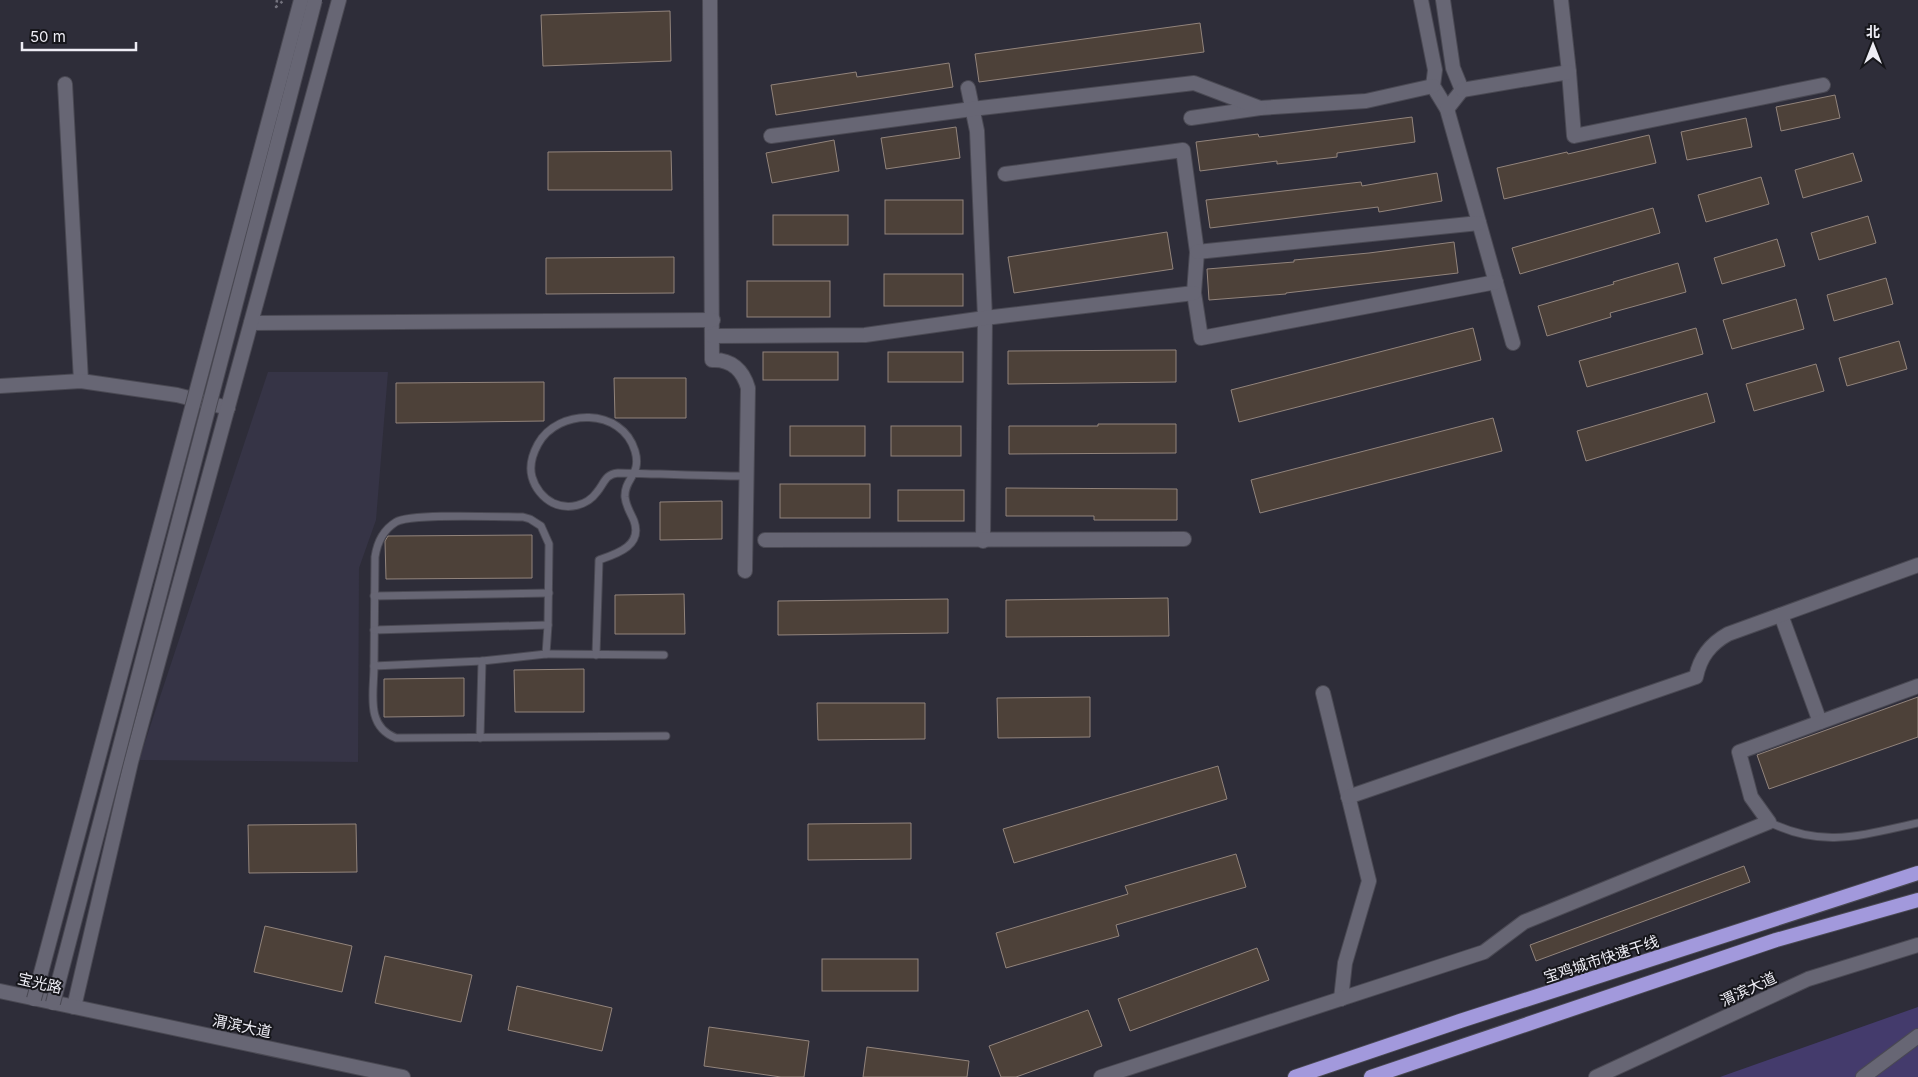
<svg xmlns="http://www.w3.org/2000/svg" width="1918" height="1077" font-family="Inter,'Noto Sans SC',sans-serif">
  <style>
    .built { fill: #363446 }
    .green { fill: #443b6c }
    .building { fill: #4d4139; stroke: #92847c }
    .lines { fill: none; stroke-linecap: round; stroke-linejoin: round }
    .service-casing { stroke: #4a4953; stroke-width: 9 }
    .minor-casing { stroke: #4a4953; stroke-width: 16 }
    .secondary-casing { stroke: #4a4953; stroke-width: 16 }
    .trunk-casing { stroke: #4a4953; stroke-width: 16 }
    .path { stroke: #73727d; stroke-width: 2.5; stroke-dasharray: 2.5 4; stroke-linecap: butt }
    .service { stroke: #676674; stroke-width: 7 }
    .minor { stroke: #676674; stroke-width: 14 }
    .secondary { stroke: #676674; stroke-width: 14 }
    .trunk { stroke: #a299dc; stroke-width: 14 }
    .secondary-bridge-casing { stroke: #4a4953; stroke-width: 16; stroke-linecap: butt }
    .secondary-bridge { stroke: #676674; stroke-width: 14 }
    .labels { text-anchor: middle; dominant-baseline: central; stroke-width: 4; stroke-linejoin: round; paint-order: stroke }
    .street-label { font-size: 15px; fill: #eeedf5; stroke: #16161b }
  </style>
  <rect width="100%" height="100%" fill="#2e2d39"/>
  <path class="built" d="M268 372H388L376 520 359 568 358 762 139 760Z"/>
  <path class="green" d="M1918 1007V1077H1720Z"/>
  <g class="building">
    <path d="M670 11 671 61 543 66 541 15Z"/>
    <path d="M1200 23 1204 52 979 82 975 54Z"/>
    <path d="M949 63 953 87 776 115 771 85 856 72 857 77Z"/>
    <path d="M1835 95 1840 118 1781 131 1776 107Z"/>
    <path d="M1412 117 1415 142 1337 153V157L1277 164V161L1200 171 1196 142 1258 134 1259 137Z"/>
    <path d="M1746 118 1752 147 1687 160 1681 132Z"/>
    <path d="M956 127 960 158 886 169 881 138Z"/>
    <path d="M1649 135 1656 163 1504 199 1497 168 1567 152 1568 154Z"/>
    <path d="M834 140 839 171 772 183 766 153Z"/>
    <path d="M671 151 672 190H548V152Z"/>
    <path d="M1853 153 1862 181 1803 198 1795 170Z"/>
    <path d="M1437 173 1442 201 1379 212 1378 207 1210 228 1206 200 1361 182 1362 186Z"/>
    <path d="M1761 177 1769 204 1706 222 1698 195Z"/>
    <rect x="885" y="200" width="78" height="34"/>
    <path d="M1653 208 1660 233 1520 274 1512 248Z"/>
    <rect x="773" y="215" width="75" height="30"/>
    <path d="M1868 216 1876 243 1819 260 1811 233Z"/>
    <path d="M1167 232 1173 269 1014 293 1008 257Z"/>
    <path d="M1777 239 1785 266 1722 284 1714 258Z"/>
    <path d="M1454 242 1458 273 1286 293V294L1209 300 1207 269 1294 262V260L1369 253Z"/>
    <path d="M674 257V293L546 294V258Z"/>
    <path d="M1678 263 1686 292 1610 313 1611 317 1547 336 1538 306 1614 284 1613 282Z"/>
    <rect x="884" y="274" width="79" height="32"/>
    <path d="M1886 278 1893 304 1834 321 1827 295Z"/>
    <rect x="747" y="281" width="83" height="36"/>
    <path d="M1796 299 1804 329 1732 349 1723 320Z"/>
    <path d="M1473 328 1481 360 1239 422 1231 390Z"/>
    <path d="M1696 328 1703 354 1587 387 1579 361Z"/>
    <path d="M1899 341 1907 369 1847 386 1839 358Z"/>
    <path d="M1176 350V382L1008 384V351Z"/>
    <rect x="763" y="352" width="75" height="28"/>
    <rect x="888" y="352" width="75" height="30"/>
    <path d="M1816 364 1824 391 1754 411 1746 384Z"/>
    <path d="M614 378H686V418H615Z"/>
    <path d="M544 382V421L396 423V383Z"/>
    <path d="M1707 393 1715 422 1586 461 1577 431Z"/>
    <path d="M1493 418 1502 451 1260 513 1251 480Z"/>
    <path d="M1098 424H1176V453L1009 454V426H1098Z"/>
    <rect x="790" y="426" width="75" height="30"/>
    <rect x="891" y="426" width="70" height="30"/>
    <rect x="780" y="484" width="90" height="34"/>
    <path d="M1006 488 1177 489V520H1094V516H1006Z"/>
    <rect x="898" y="490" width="66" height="31"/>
    <path d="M722 501V539L660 540V502Z"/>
    <path d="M532 535V578L386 579 385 541 388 536Z"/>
    <path d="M684 594 685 634H615V595Z"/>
    <path d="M1168 598 1169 636 1006 637V600Z"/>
    <path d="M948 599V633L778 635V601Z"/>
    <path d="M584 669V712H515L514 670Z"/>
    <path d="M464 678V716L384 717V679Z"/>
    <path d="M1090 697V737L998 738 997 698Z"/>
    <path d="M1918 697V737L1769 789 1757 755Z"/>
    <path d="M817 703H925V739L818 740Z"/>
    <path d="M1218 766 1227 799 1014 863 1003 829Z"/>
    <path d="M911 823V859L808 860V824Z"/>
    <path d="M356 824 357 872 249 873 248 825Z"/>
    <path d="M1236 854 1246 887 1116 925 1119 936 1006 968 996 933 1128 894 1125 886Z"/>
    <path d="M1744 866 1750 882 1536 961 1530 945Z"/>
    <path d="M265 926 352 946 342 992 254 972Z"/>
    <path d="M1257 948 1269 980 1130 1031 1118 999Z"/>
    <path d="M385 956 472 975 461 1022 375 1003Z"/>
    <rect x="822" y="959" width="96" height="32"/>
    <path d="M517 986 612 1008 602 1051 508 1030Z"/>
    <path d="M1088 1010 1102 1046 1016 1077H1001L989 1046Z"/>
    <path d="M709 1027 809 1041 804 1077H781L704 1066Z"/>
    <path d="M867 1047 969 1061 967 1077H863Z"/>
  </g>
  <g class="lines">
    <defs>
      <g id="service">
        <path d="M523 517 530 519 541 526 549 544 548 625 546 654 482 661 374 666 375 557C377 543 383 530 396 522 411 513 500 517 523 517Z"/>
        <path d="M374 596 549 593"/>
        <path d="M374 630 548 625"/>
        <path d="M546 654 664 655"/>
        <path d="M596 655 599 560C616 554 643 546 634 521 631 513 626 507 625 497 624 478 642 475 635 451 622 407 558 408 538 444 532 455 529 466 532 477 535 488 543 498 553 503 568 510 587 506 597 492 604 484 605 474 618 473 632 473 646 474 660 474 689 475 718 476 747 476"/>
        <path d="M374 666C374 693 365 726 396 738L666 736"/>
        <path d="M480 738 482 661"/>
        <path d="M1769 822C1823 849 1862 835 1918 823"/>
      </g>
      <g id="minor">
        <path d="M710 0 712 360C731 359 743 370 748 388L745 571"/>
        <path d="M1421 0 1435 70 1433 86 1447 109 1513 343"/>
        <path d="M1443 0 1453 68 1462 90 1447 109"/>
        <path d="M1561 0 1569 72 1574 136 1823 85"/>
        <path d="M65 84 81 381"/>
        <path d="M968 88 977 131 985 318 983 541"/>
        <path d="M1462 90 1569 72"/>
        <path d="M1191 118 1260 108 1366 101 1433 86"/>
        <path d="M771 136 972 109 1194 83 1260 108"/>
        <path d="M1005 174 1183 150 1197 252 1194 293 1201 338 1496 282"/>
        <path d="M1197 252 1479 223"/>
        <path d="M251 323 713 320"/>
        <path d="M712 336 865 335 985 318 1194 293"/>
        <path d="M0 386 81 381 177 395 228 408"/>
        <path d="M765 540 1184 539"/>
        <path d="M1781 615 1820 722"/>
        <path d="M1323 693 1369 881 1345 963 1341 999"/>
        <path d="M1348 797 1696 677C1700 657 1710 644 1728 634L1918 565"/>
        <path d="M74 1007 131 762 339 0"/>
        <path d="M1101 1077 1484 952 1524 922 1769 822 1751 797 1739 752 1918 686"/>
        <path d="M1863 1077 1918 1036"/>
      </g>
      <g id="secondary">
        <path d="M0 991 403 1077"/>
        <path d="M1596 1077 1808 979 1918 945"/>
      </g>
      <g id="trunk">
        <path d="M1295 1077 1460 1021 1918 873"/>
        <path d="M1371 1077 1776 940 1918 900"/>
      </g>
    </defs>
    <use href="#service" class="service-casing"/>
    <use href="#minor" class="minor-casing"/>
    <use href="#secondary" class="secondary-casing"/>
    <use href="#trunk" class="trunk-casing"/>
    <path class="path" d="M277 0 276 7 284 0"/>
    <use href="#service" class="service"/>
    <use href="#minor" class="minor"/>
    <use href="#secondary" class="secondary"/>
    <use href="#trunk" class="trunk"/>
    <defs>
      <g id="secondary-bridge">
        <path d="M34 999 301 0"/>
        <path d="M53 1003 315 0"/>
      </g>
    </defs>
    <use href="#secondary-bridge" class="secondary-bridge-casing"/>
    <use href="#secondary-bridge" class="secondary-bridge"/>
  </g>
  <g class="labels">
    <g class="street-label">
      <text transform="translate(1601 959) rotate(-18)">宝鸡城市快速干线</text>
      <text transform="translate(40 983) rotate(13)">宝光路</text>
      <text transform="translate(1748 989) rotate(-25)">渭滨大道</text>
      <text transform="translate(242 1026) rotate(12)">渭滨大道</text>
    </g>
  </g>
  <g transform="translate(1873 45)" stroke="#16161b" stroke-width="4" paint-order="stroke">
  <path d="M0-4L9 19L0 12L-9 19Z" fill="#eeedf5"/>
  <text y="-8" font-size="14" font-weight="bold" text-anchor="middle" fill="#eeedf5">北</text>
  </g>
  <path d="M22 42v8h114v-8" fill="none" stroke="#eeedf5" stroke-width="2.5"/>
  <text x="30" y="42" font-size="15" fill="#eeedf5" stroke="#16161b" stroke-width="4" paint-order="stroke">50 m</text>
</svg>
